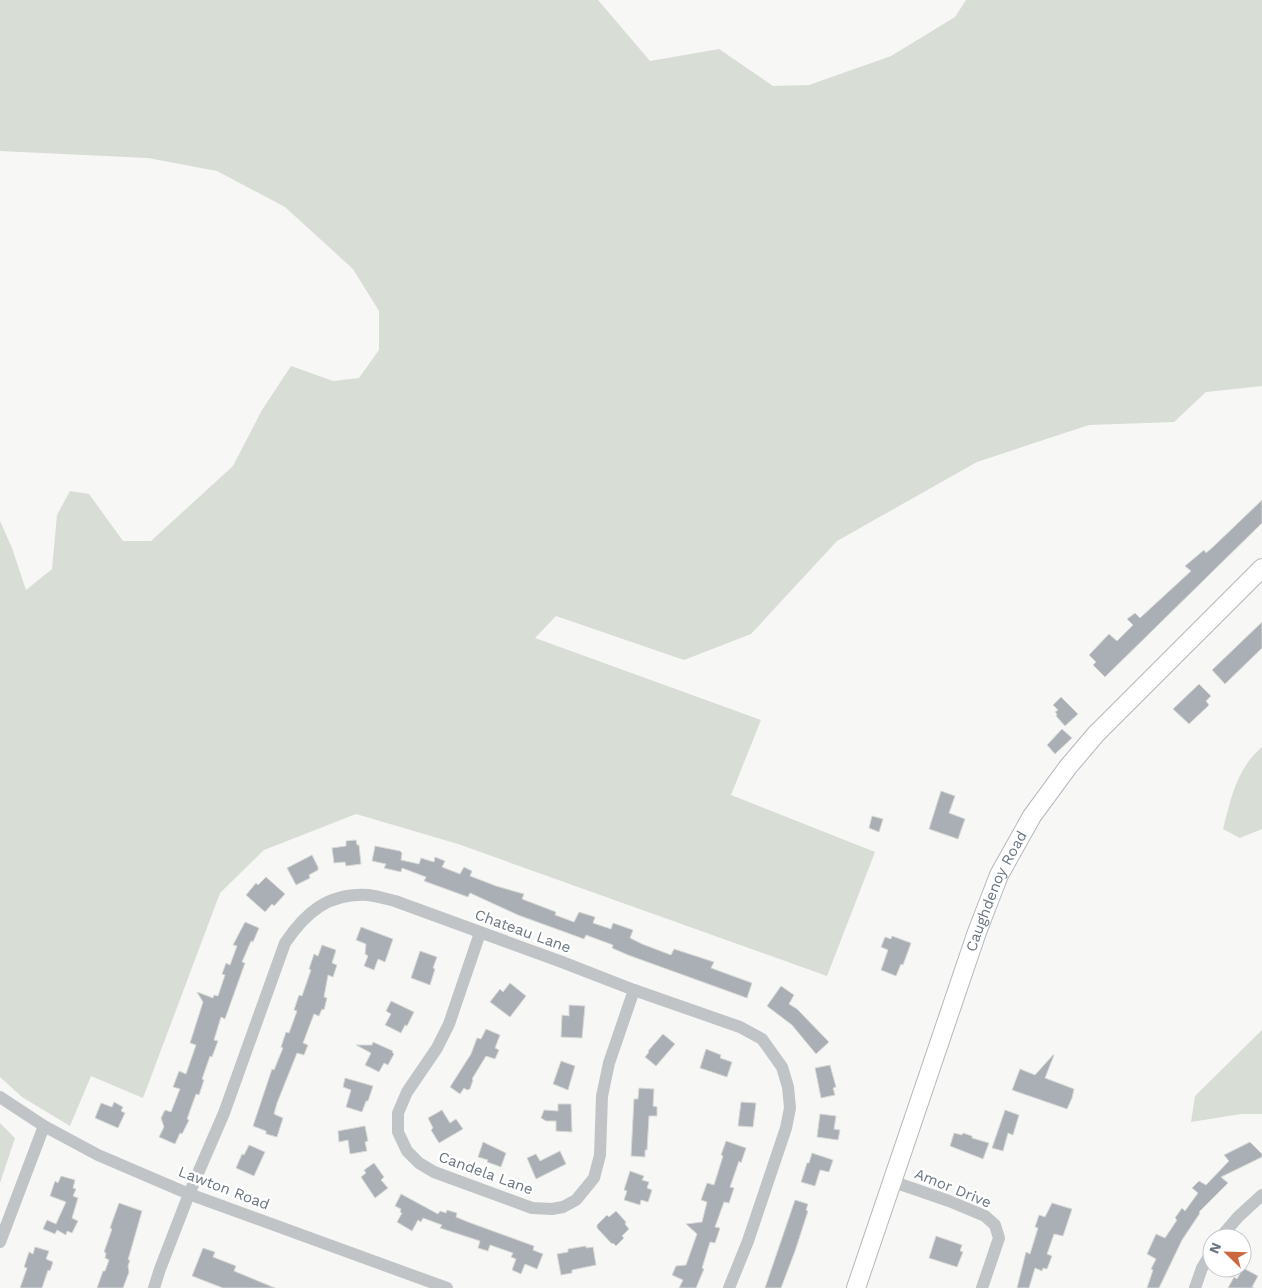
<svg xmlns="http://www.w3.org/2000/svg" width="1262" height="1288" font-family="'Work Sans',sans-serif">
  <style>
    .green { fill: #d8ddd6 }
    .building { fill: #a9afb4; stroke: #d8d9d7 }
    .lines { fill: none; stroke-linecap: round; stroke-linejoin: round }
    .secondary-casing { stroke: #b4b8bc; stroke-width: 20 }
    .street { stroke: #c1c4c7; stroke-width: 12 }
    .secondary { stroke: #fff; stroke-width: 18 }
    .labels { text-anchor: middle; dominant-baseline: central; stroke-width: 5; stroke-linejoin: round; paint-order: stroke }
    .street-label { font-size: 15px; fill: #6a7681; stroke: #fff }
  </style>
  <rect width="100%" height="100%" fill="#f7f7f5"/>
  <g class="green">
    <path d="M0 0H598L650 61 719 49 773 86 809 85 891 56 955 17 966 0H1262V386L1206 392 1174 422 1089 425 977 462 837 541 751 634 684 660 556 616 535 638 761 720 731 795 875 852 827 976 458 844 356 814 264 850 220 893 143 1098 91 1076 70 1126 22 1097 0 1077V521L12 548 26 590 52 569 57 515 70 491 89 494 123 541H151L233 466 262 410 291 366 333 381 359 378 379 350V311L353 269 285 207 217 171 148 158 0 151Z"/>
    <path d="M1262 747V829L1240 838 1223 829C1231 798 1237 768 1262 747Z"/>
    <path d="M1262 1030V1114H1241L1191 1122 1195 1096Z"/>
    <path d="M0 1123 15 1138 0 1183Z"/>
  </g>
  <g class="building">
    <path d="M1262 500V523L1105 677 1093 665 1096 662 1089 655 1109 634 1117 641 1133 625 1127 619 1135 613 1140 618 1191 571 1185 566 1204 550 1206 553 1213 547Z"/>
    <path d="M1262 622V648L1225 684 1212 670Z"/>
    <path d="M1199 684 1211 696 1206 701 1209 705 1189 724 1173 709Z"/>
    <path d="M1061 697 1078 714 1065 726 1056 716 1057 714 1055 712 1058 710 1053 705Z"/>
    <path d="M1062 729 1072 738 1055 754 1047 745Z"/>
    <path d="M941 791 955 796 949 813 965 819 958 839 929 829Z"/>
    <path d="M872 816 883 819 879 832 869 828Z"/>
    <path d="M356 840 357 845H359L361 864 346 866 345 862 334 863 332 848 346 846V841Z"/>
    <path d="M375 846 400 851 402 853 401 860 419 864 421 858 434 862 435 857 445 861 442 867 460 874 464 867 472 871 470 876 496 886 524 894 522 899 556 912 555 915 574 922 579 912 595 917 593 923 611 929 613 923 633 930 630 938 642 944 671 955 674 949 714 962 711 968 752 983 747 998 628 955 612 948 613 945 586 935 584 939 518 915 470 893 468 897 424 881 426 877 402 868 401 872 384 868 386 864 372 861Z"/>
    <path d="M312 855 318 867V870L309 875 310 878 296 885 287 868Z"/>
    <path d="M266 877 285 894 274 906 272 904 265 912 246 895 256 883 258 885Z"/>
    <path d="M245 922 259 928 253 942 251 941 242 962 245 963 225 1019 221 1017 214 1040 218 1041 212 1057 210 1056 202 1079 204 1080 199 1095 196 1094 187 1119 189 1120 182 1134 180 1133 175 1144 159 1137 164 1127 161 1118 165 1110 171 1112 180 1089 173 1087 179 1071 186 1074 196 1045 190 1043 203 1002 197 992 213 998 214 995 218 996 225 975 222 974 226 963 230 965 237 946 233 945Z"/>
    <path d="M361 927 393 939 385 962 378 959 374 970 364 966 368 956 365 954 366 944 356 940Z"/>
    <path d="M892 936 911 943 903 965 901 964 896 976 881 970 888 950 881 947 885 937 891 939Z"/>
    <path d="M322 945 336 950 332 963 337 965 333 977 328 975 324 997 327 998 324 1010 322 1009 319 1016 314 1014 303 1043 308 1045 304 1055 297 1053 277 1103 274 1114 283 1118 277 1137 266 1134V1131L253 1126 272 1069 274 1070 283 1048 281 1047 286 1032 289 1033 297 1011 294 1010 299 995 302 996 311 970 309 969 314 954 318 956Z"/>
    <path d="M420 951 437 957 433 968 435 969 430 985 411 978Z"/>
    <path d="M510 983 526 996 510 1017 490 1002 500 989 503 992Z"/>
    <path d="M781 986 794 995 789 1004 797 1009 829 1042 816 1054 792 1025 767 1006Z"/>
    <path d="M391 1001 414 1012 407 1026 405 1025 401 1033 385 1025 391 1014 386 1011Z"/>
    <path d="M569 1005 585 1006 582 1038 561 1037 562 1015 569 1016Z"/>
    <path d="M486 1029 500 1035 495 1048 499 1050 495 1059 486 1056 472 1079 473 1080 470 1089 467 1090 464 1088 460 1094 450 1087 471 1054 477 1038 481 1039Z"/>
    <path d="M663 1034 675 1044 656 1066 645 1057 649 1052 648 1051Z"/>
    <path d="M373 1042 393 1051 392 1052 394 1054 388 1065 384 1063 379 1072 365 1065 371 1053 356 1045H372Z"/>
    <path d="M706 1049 721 1055 720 1058 732 1062 727 1077 700 1068Z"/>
    <path d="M1053 1055H1054L1045 1078 1074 1089 1072 1098 1067 1109 1012 1090 1020 1069 1035 1075Z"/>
    <path d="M561 1061 575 1066 568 1090 553 1084Z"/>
    <path d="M830 1065 836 1087 833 1088 835 1095 821 1098 815 1068Z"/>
    <path d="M345 1078 373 1086 368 1101H366L362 1112 346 1107 351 1090 343 1087Z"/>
    <path d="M639 1088 654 1089 653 1106 657 1107V1116H649L647 1150H645V1157L631 1156 634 1099H638Z"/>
    <path d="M114 1102 123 1107 121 1111 125 1113 118 1128 95 1118 101 1103 112 1107Z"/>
    <path d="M741 1102 756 1103 753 1127 738 1126Z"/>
    <path d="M558 1104H571L572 1132 556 1131V1121H546L541 1118 544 1110 558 1111Z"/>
    <path d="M442 1110 450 1123 456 1119 463 1129 439 1143 431 1130 433 1128 428 1118Z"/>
    <path d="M1005 1110 1019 1115 1013 1135 1008 1133 1003 1151 992 1148Z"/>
    <path d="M820 1114 836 1116 834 1129 840 1130 838 1140 817 1137Z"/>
    <path d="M365 1126 368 1141 365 1142 367 1151 350 1154 348 1140 339 1142 338 1131Z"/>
    <path d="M954 1133 962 1135 963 1133 972 1136V1138L989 1143 983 1159 950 1146Z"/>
    <path d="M726 1141 746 1148 741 1163 739 1161 730 1187 734 1188 729 1203 724 1202 715 1227 720 1228 715 1243 710 1242 702 1268 704 1269 696 1288H679L683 1280 672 1275 676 1266 686 1265 697 1234 686 1224 702 1222 707 1202 701 1200 707 1183 714 1185 723 1156 721 1155Z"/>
    <path d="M483 1142 506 1153 501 1167 487 1162 488 1160 478 1157Z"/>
    <path d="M1250 1142 1262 1154V1157L1221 1177 1228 1183 1199 1212 1200 1213 1182 1240 1159 1288H1147L1153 1270 1151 1269 1156 1259 1147 1254 1156 1234 1165 1238 1177 1220 1175 1218 1182 1208 1185 1211 1198 1193 1192 1188 1199 1181 1206 1185 1229 1161 1224 1155Z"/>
    <path d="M249 1145 265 1152 254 1176 236 1168 242 1154 244 1155Z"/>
    <path d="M560 1151 566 1164 536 1179 527 1158 536 1154 540 1161Z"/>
    <path d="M812 1153 833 1160 829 1172 820 1170 815 1186 801 1182 807 1163H809Z"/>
    <path d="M374 1163 384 1177 381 1180 388 1188 375 1198 361 1177 366 1173 364 1170Z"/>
    <path d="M630 1171 644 1176 642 1180 649 1182 647 1188 652 1190 648 1202 641 1200 640 1205 624 1200 627 1191 624 1190Z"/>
    <path d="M61 1176 75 1180 73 1188 76 1189 73 1196 78 1198 72 1218 78 1221 72 1233 67 1231 66 1235 57 1230 55 1234 43 1229 47 1220 56 1224 66 1202 50 1196 55 1181 58 1183Z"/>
    <path d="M401 1194 438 1214 440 1211 446 1213 447 1210 457 1213 456 1217 468 1222 534 1246 533 1250 543 1254 537 1269 525 1264 521 1274 512 1270 516 1259 511 1257 513 1253 490 1245 488 1251 478 1248 480 1241 440 1228 442 1225 423 1218 421 1222 418 1220 412 1231 397 1222 402 1213 400 1212 401 1209 395 1206Z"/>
    <path d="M795 1200 808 1204 806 1210 808 1211 795 1251 781 1288H765Z"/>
    <path d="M119 1203 142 1211 128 1260H130L128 1266 129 1272 123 1288H97L103 1271H105L109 1260 105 1258 106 1253 104 1252 112 1229 110 1228Z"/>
    <path d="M1052 1203 1072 1209 1063 1236 1054 1234 1047 1254 1052 1256 1047 1269 1043 1268 1042 1271 1035 1268 1029 1288H1017L1026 1252 1030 1254 1038 1228 1035 1227 1039 1215 1045 1217Z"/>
    <path d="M616 1211 626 1222 625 1224 629 1229 622 1236 624 1238 616 1246 613 1243 612 1244 597 1228V1225L607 1215 609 1217Z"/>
    <path d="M936 1236 962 1245 960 1251 963 1252 957 1267 929 1258Z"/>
    <path d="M586 1246V1248L593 1247 596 1265 572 1270V1273L561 1275 557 1254 568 1252V1249Z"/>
    <path d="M35 1247 49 1251 46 1259 53 1262 50 1271 48 1270 42 1288H20L27 1268 24 1267 29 1252 33 1254Z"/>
    <path d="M203 1248 215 1252 213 1257 236 1266 234 1271 275 1288H223L192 1276Z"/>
    <path d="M1243 1268 1258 1276 1252 1287 1254 1288H1228L1234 1277 1237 1279Z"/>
  </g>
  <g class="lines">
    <defs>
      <g id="secondary">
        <path id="s1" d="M856 1288 977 932 999 875 1032 816 1068 767 1096 734 1262 568"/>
      </g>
    </defs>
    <use href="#secondary" class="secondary-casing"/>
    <g class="street">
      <path d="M480 933 449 1024 437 1048 407 1092 398 1113V1132L407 1151 419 1163 434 1172 532 1208 552 1209 563 1207 576 1200 594 1178 600 1155 602 1096 609 1063 634 990"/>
      <path d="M0 1097 44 1126 98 1155 189 1194 447 1288"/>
      <path d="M891 1181 949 1201 985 1216 995 1225 999 1238 982 1288"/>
      <path d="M1220 1238 1238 1217 1262 1195"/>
      <path d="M0 1242 44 1126"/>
      <path d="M154 1288 160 1269 189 1194 224 1113 285 943C306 912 328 893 368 895 377 896 386 899 395 901L562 962 634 990 740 1027 762 1039 782 1067 788 1087 790 1108 786 1128 748 1241 729 1288"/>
      <path d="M1195 1288 1202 1268 1212 1252"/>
    </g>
    <use href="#secondary" class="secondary"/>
  </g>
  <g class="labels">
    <g class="street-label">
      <text stroke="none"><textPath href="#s1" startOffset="421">Caughdenoy Road</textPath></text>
      <text transform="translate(523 931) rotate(20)">Chateau Lane</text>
      <text transform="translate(486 1173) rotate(20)">Candela Lane</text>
      <text transform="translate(224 1188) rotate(21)">Lawton Road</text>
      <text transform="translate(953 1188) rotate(22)">Amor Drive</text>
    </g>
  </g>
  <g transform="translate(1227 1253) rotate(293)"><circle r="24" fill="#ffffff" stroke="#c3c8cd"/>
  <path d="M0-4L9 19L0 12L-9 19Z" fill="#cc6840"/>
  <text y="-8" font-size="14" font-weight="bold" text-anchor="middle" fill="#6a7681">N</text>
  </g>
</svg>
